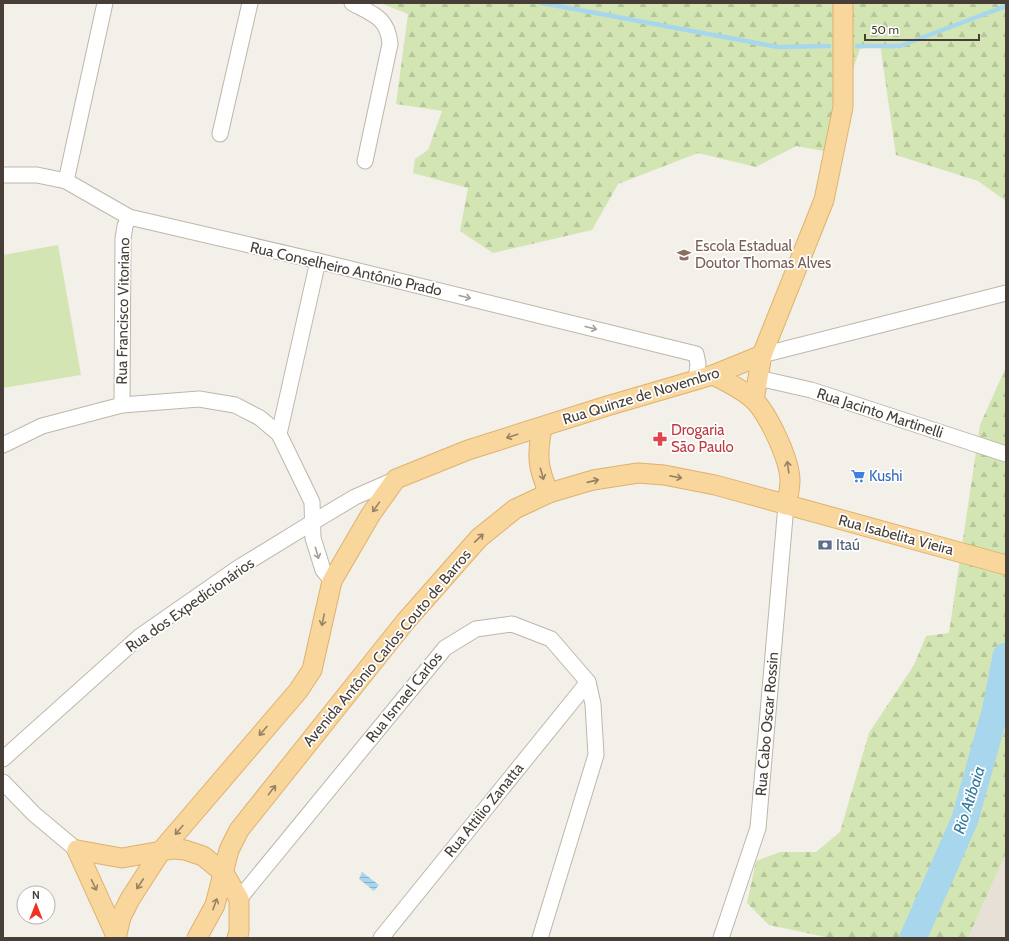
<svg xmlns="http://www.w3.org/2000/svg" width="1009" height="941" font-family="Cabin,sans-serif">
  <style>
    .residential { fill: #e7e0d7 }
    .grass { fill: #d3e5b3 }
    .forest { fill: url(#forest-firs) }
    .water { fill: url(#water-rules) }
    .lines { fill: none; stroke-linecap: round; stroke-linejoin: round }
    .stream { stroke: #a8d7ed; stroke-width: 4.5 }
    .river { stroke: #a8d7ed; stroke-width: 27 }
    .minor-casing { stroke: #beb6ab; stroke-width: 17 }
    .major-casing { stroke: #deb26c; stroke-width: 21 }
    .minor { stroke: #fff; stroke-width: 15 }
    .major { stroke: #f9d69c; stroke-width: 19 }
    .oneway { stroke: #a39f9b }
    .oneway2 { stroke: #978364 }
    .labels { text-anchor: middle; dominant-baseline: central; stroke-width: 3.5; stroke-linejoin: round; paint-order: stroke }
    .education-label { font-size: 15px; fill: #785e54; stroke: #fff; text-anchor: start }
    .street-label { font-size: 15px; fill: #473f37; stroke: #fff }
    .health-label { font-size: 15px; fill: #be3a42; stroke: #fff; text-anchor: start }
    .shop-label { font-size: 15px; fill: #366cbe; stroke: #fff; text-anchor: start }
    .service-label { font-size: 15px; fill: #4e5e75; stroke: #fff; text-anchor: start }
    .water-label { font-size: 16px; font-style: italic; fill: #31799d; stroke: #fff }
  </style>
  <defs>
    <pattern id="forest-firs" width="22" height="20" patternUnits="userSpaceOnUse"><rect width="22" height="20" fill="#d3e5b3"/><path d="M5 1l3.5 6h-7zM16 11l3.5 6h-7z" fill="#b6c69b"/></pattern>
    <pattern id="water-rules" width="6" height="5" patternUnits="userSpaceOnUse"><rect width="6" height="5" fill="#a8d7ed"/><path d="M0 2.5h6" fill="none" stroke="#8bb0c1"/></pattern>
  </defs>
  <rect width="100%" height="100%" fill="#f3efe9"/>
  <path class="residential" d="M1006 853V938H968Z"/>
  <path class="grass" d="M58 245 81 375 3 388V255Z"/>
  <g class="forest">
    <path d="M380 3H1006V201L978 181 896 155 880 44 860 49 824 151 796 146 756 167 698 153 618 184 592 230 493 253 460 231 468 188 413 173 415 159 428 150 442 111 396 104 408 14Z"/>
    <path d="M1006 367V853L968 938H830L769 925 747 903 756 861 780 852H816L840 832 869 733 914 665 926 636 949 633 980 425Z"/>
  </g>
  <path class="water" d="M362 872 379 885 374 891 359 879Z"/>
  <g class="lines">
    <g class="stream">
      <path d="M542 3 778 47 829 46"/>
      <path d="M857 46H900L1006 6"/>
    </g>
    <path class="river" d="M913 938 965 819 995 712 1006 656"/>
    <defs>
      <g id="minor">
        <path d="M352 3C373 14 388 18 390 44L365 161"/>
        <path d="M220 134 250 3"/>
        <path d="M3 175H37L66 181 129 217 318 261 696 354 698 364 696 380"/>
        <path d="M66 181 105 3"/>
        <path d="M762 355 1006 293"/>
        <path d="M758 378 811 390 1006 454"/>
        <path d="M122 405 123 239 125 226 129 217"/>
        <path d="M279 434 318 261"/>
        <path d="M3 445 42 426 122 405 199 399 235 405 260 418 279 434 312 502 313 538 323 570 332 581"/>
        <path d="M3 759 139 637 238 568 313 522 355 497 396 479"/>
        <path d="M3 782 34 814 77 850"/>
        <path d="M239 899 445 648 476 629 512 624 551 639 588 682 593 704 596 755 540 938"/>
        <path d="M381 938 588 682"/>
        <path d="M721 938 758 828 786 505"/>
      </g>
      <g id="major">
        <path d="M713 375C727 382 744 390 755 401 769 416 790 460 790 481 790 489 788 497 786 505"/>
        <path d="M754 400 762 355 824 200 843 107V3"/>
        <path d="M542 427C537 455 537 467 549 493"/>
        <path d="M77 850 122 858 173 849 185 850 203 856 224 873 239 899V932L237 938"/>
        <path d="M77 850 117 938"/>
        <path d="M116 938 121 917 130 899 161 851 298 691 312 670 332 581 371 514 396 479 468 450 607 406 713 375 762 355"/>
        <path d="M197 938 215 905 229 850 239 830 405 622 479 538 515 509 549 493 593 480 638 473 664 475 715 485 1006 565"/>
      </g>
    </defs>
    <use href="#minor" class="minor-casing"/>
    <use href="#major" class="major-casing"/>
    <use href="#minor" class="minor"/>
    <use href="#major" class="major"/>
  </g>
  <defs><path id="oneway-shaft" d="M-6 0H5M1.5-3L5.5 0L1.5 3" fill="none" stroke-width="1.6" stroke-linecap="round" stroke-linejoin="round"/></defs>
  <g class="oneway">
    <use href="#oneway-shaft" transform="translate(465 297) rotate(14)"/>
    <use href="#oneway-shaft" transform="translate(591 328) rotate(14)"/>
    <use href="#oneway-shaft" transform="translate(317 553) rotate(74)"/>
  </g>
  <g class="oneway2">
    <use href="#oneway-shaft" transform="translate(512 436) rotate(162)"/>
    <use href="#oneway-shaft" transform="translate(788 467) rotate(-98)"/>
    <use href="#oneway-shaft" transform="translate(542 474) rotate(74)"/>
    <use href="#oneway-shaft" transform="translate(676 477) rotate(11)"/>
    <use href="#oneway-shaft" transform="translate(593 481) rotate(-13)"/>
    <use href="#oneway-shaft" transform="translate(376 507) rotate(125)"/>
    <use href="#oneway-shaft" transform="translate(479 538) rotate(-43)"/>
    <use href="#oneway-shaft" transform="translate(323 620) rotate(102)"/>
    <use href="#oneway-shaft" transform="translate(263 731) rotate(131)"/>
    <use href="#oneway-shaft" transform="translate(272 790) rotate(-52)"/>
    <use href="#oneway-shaft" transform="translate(179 830) rotate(131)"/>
    <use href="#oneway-shaft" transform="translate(140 884) rotate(123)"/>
    <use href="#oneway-shaft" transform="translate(94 885) rotate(64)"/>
    <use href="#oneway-shaft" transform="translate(215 904) rotate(-70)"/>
  </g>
  <defs>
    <symbol id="school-bare" viewBox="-9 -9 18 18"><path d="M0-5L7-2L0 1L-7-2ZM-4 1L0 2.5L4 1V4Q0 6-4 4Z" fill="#8d6e63" stroke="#fff" stroke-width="2.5" paint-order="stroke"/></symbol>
    <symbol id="pharmacy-bare" viewBox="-9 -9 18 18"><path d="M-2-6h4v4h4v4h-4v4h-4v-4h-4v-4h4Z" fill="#e0444e" stroke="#fff" stroke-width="2.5" paint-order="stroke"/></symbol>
    <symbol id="supermarket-bare" viewBox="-9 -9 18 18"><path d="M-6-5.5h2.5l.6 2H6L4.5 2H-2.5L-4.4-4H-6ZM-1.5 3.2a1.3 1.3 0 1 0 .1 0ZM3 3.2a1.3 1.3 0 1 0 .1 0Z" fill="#3f7fe0" stroke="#fff" stroke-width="2.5" paint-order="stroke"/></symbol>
    <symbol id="bank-bare" viewBox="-9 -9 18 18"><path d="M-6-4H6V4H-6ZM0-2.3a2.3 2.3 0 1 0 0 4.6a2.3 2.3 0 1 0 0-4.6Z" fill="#5c6f8a" stroke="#fff" stroke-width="2.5" paint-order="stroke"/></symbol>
  </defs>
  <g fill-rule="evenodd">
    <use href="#school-bare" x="674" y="245" width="20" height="20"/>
    <use href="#pharmacy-bare" x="650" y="429" width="20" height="20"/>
    <use href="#supermarket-bare" x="848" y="466" width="20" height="20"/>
    <use href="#bank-bare" x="815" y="535" width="20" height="20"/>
  </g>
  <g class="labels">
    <g class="education-label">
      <text x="695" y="246">Escola Estadual<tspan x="695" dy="17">Doutor Thomas Alves</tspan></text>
    </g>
    <g class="street-label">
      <text transform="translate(346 269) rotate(13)">Rua Conselheiro Antônio Prado</text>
      <text transform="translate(123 311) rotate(-89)">Rua Francisco Vitoriano</text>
      <text transform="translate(641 396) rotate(-17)">Rua Quinze de Novembro</text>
      <text transform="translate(880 413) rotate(18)">Rua Jacinto Martinelli</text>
      <text transform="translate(896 535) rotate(15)">Rua Isabelita Vieira</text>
      <text transform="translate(190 605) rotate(-35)">Rua dos Expedicionários</text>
      <text transform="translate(387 648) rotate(-50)">Avenida Antônio Carlos Couto de Barros</text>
      <text transform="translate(404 697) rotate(-51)">Rua Ismael Carlos</text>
      <text transform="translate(767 724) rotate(-85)">Rua Cabo Oscar Rossin</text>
      <text transform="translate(484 810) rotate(-51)">Rua Attilio Zanatta</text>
    </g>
    <g class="health-label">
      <text x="671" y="430">Drogaria<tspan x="671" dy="17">São Paulo</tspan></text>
    </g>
    <g class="shop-label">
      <text x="869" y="476">Kushi</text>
    </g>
    <g class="service-label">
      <text x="836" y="545">Itaú</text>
    </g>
    <g class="water-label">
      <text transform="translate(969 800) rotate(-72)">Rio Atibaia</text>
    </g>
  </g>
  <rect width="1009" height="941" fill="none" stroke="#473f37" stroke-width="8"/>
  <g transform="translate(36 905)"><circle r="19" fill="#ffffff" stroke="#b5b2af"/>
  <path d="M0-3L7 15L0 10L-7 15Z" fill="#ef3124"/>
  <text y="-6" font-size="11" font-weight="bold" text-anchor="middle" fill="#473f37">N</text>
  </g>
  <path d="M865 34v6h114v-6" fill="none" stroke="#473f37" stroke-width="2"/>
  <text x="871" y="34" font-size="12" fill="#473f37" stroke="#ffffff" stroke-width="3" paint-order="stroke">50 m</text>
</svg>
